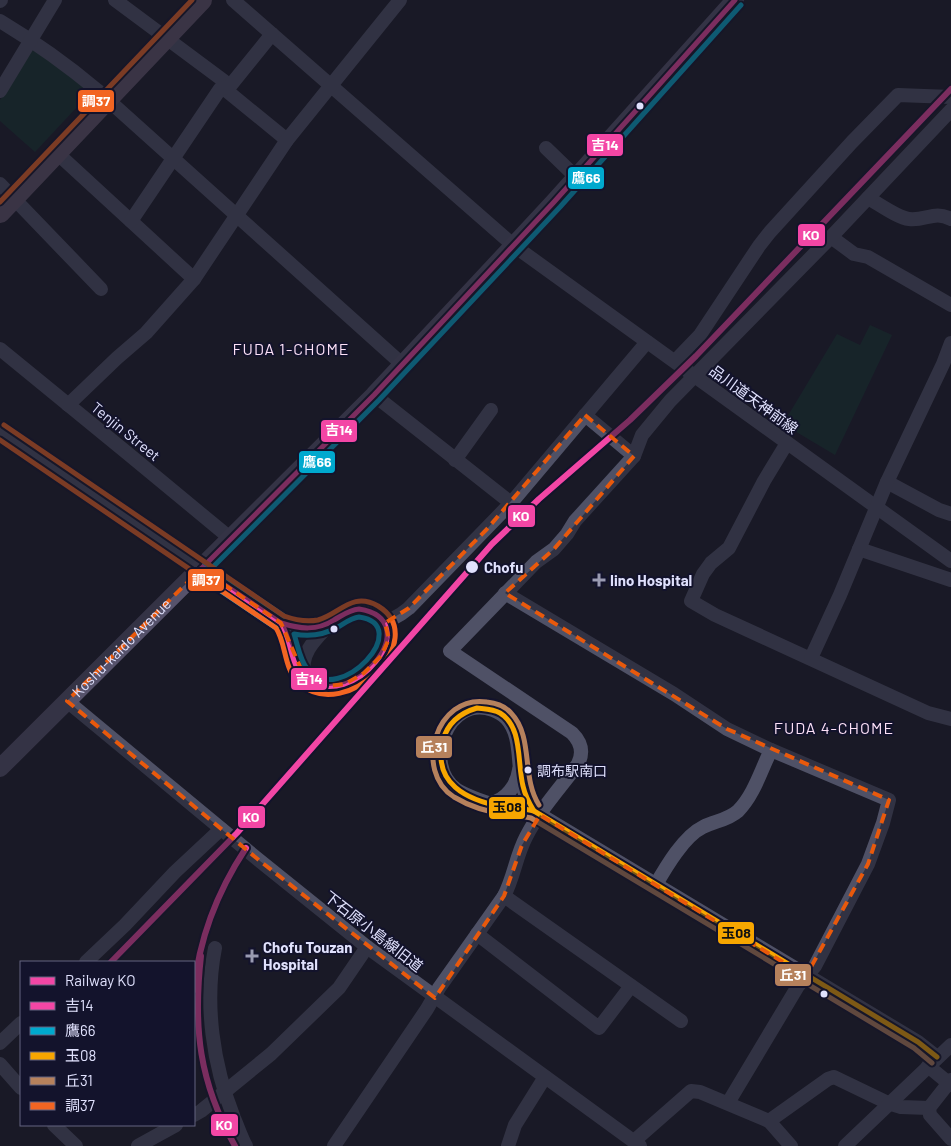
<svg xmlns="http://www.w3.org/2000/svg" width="951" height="1146" font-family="Barlow,'Noto Sans JP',sans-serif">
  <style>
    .green { fill: #16312e }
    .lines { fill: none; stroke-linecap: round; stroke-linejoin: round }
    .minor { stroke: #4f5166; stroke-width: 14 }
    .major { stroke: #56526b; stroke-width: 18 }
    .highway { stroke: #63556c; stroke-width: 20 }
    .bus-1-casing { stroke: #13132c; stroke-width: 9 }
    .bus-2-casing { stroke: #13132c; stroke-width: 9 }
    .bus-3-casing { stroke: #13132c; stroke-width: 9 }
    .bus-4-casing { stroke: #13132c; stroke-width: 9 }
    .bus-5-casing { stroke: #13132c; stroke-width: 9 }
    .bus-1 { stroke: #f346a5; stroke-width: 5 }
    .bus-2 { stroke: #00a9ce; stroke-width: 5 }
    .bus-3 { stroke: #f7a600; stroke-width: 5 }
    .bus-4 { stroke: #b6815c; stroke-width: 5 }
    .bus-5 { stroke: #f26522; stroke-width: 5 }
    .rail-1-casing { stroke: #13132c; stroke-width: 10 }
    .rail-1 { stroke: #f246a5; stroke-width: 6 }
    .marked { fill: none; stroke: #e8590c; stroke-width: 4; stroke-dasharray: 10 6; stroke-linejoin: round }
    .bus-dot { fill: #e0e1fd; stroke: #13132c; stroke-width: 2 }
    .poi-dot { fill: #9a9bb2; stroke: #13132c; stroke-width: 2 }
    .labels { text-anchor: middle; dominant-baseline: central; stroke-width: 4; stroke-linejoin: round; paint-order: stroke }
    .bus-label { font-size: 14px; fill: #e0e1fd; stroke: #13132c; text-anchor: start }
    .street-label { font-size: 15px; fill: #e0e1fd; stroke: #13132c }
    .stop-label { font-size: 15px; font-weight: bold; fill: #e0e1fd; stroke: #13132c; text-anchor: start }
    .poi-label { font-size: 15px; font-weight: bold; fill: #e0e1fd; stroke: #13132c; text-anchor: start }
    .neighbourhood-label { font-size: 16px; letter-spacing: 1px; fill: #fde1f8; stroke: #13132c }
    .line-badge { stroke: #13132c; stroke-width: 2 }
    .badge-label { font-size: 14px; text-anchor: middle; font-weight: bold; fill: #fff }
    .pale-badge-label { font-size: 14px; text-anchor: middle; font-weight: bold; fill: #111 }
  </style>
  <rect width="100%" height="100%" fill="#191926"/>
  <g class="green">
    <path d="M31 47 91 92 35 152 0 121V100Z"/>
    <path d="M870 325 892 335 835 455 783 424 837 334 860 345Z"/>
  </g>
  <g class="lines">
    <g class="minor">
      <path d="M115 0 224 81 227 91 287 140"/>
      <path d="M233 0 513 245 951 561"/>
      <path d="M0 1 1 0"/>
      <path d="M0 21C35 42 66 64 97 90L402 364"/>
      <path d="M0 91 55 0"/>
      <path d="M546 148 576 177"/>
      <path d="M57 153 194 279"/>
      <path d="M0 184 101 289"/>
      <path d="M868 198C879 204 898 218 909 219 926 221 934 210 951 219"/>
      <path d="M131 221 220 89 230 86 272 34"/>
      <path d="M831 237 854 254 868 257 951 305"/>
      <path d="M0 349 126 452 230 538"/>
      <path d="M675 361 700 335 759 246 770 232 852 142 898 95 951 97"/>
      <path d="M374 395 511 503"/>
      <path d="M68 405 117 358 146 333 194 279 287 140 400 0"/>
      <path d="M585 415 634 456"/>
      <path d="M0 431 281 623C295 628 311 631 326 625 345 616 351 602 374 613 421 637 341 714 305 678 293 666 290 644 285 629L281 623"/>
      <path d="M787 443 764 481 729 548 711 563 703 574 691 601 715 615 928 713 951 719"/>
      <path d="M455 460 491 410"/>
      <path d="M887 482 939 510 951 514"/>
      <path d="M859 549 951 580"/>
      <path d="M505 593 674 694 727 729 771 750 889 800 883 823 868 864 815 966 798 986 728 1103"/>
      <path d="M385 623 401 614 409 608 511 503 647 342"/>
      <path d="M811 658 840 595 887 482 943 364 951 343"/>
      <path d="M304 675C300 652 316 639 330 624"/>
      <path d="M67 701 260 861 367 947 640 1146"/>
      <path d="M491 803C506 800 517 785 519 770"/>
      <path d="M534 811C528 802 524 794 522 783 517 762 522 735 506 718 502 714 498 712 493 710 448 693 421 765 457 790 467 796 489 804 500 806 512 809 523 807 534 811L918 1042 937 1057"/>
      <path d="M655 886C666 867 684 836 703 827 715 821 728 820 738 811 754 795 761 770 771 750"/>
      <path d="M504 896 681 1021"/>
      <path d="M477 934 599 1028 631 986"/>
      <path d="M215 948C204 1004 213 1065 234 1118 238 1127 241 1137 246 1146"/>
      <path d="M86 962 125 925 175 872 221 829"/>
      <path d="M0 1043 21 1023"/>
      <path d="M0 1064 21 1088"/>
      <path d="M928 1066 951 1085"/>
      <path d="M951 1080 929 1108 930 1115 951 1139"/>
      <path d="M194 1115 201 1111 271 1054 339 988 367 947"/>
      <path d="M769 1121 791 1146"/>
      <path d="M54 1125 76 1146"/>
      <path d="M634 1141 691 1091 700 1092 769 1121 828 1079 834 1077 888 1103 901 1107 929 1108"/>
      <path d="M138 1146 176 1125"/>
      <path d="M334 1146 427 1009 439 988 504 896C514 877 516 856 526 837 539 811 560 788 578 764 584 752 581 742 572 733L450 651 536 562 554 549 567 534 575 521 634 456 642 435 670 401 831 237 951 110"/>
      <path d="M508 1146 515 1125 545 1077"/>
      <path d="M845 1146 951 1045"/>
    </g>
    <path class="major" id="s1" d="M0 768 374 395 554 202 735 0"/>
    <path class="highway" d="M0 213 202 0"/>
    <defs>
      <g id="bus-1">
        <path d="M201 569 374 395 554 202 735 0"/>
        <path d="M201 569 281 623"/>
        <path d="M359 609C429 620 352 715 306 678 289 666 292 639 281 623 300 629 317 631 334 620 343 615 349 610 359 609Z"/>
      </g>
      <g id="bus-2">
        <path d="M205 563 284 616"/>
        <path d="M206 574 379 400 560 207 741 5"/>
        <path d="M197 575 276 628"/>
        <path d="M359 617C415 625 340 707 308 670 300 661 298 646 294 634 310 637 324 635 338 627 345 623 351 618 359 617Z"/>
      </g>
      <g id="bus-3">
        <path d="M477 708C485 709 493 709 500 713 523 727 517 763 523 786 525 795 529 803 534 811 524 808 514 809 503 807 467 800 432 784 443 740 448 722 460 713 477 708Z"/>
        <path d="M534 811 918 1042 937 1057"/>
      </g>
      <path id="bus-4" d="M539 805C521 777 534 737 511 713 505 706 496 703 487 702 436 694 413 771 454 797 469 806 488 812 505 814 513 816 522 816 531 818L914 1048 932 1063"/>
      <g id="bus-5">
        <path d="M0 202 192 0"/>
        <path d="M0 440 276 628C287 645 283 669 300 684 346 724 432 639 378 606 352 591 340 614 318 620 307 622 295 620 284 616L4 425"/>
      </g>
    </defs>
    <use href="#bus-1" class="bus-1-casing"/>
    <use href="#bus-2" class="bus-2-casing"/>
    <use href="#bus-3" class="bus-3-casing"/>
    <use href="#bus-4" class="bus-4-casing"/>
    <use href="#bus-5" class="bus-5-casing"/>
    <use href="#bus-1" class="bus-1"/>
    <use href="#bus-2" class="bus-2"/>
    <use href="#bus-3" class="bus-3"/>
    <use href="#bus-4" class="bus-4"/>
    <use href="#bus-5" class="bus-5"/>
    <defs>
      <g id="rail-1">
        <path d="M201 956C193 1028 199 1082 235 1146"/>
        <path d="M111 962 237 833 492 544 539 499 630 420 696 356 951 89"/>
        <path d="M194 990C199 938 217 892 246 848"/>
      </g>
    </defs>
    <use href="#rail-1" class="rail-1-casing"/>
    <use href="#rail-1" class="rail-1"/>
  </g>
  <path d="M0 0H951V1146H0ZM585 415 634 456 554 549 505 593 727 729 889 800 868 864 806 976 540 815 522 845 504 896 435 998 260 861 67 701 201 569 281 623 305 678 321 687 345 684 364 673 381 656 389 639 385 623 409 608 487 529Z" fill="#191926" fill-opacity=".55" fill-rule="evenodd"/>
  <path class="marked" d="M585 415 634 456 554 549 505 593 727 729 889 800 868 864 806 976 540 815 522 845 504 896 435 998 260 861 67 701 201 569 281 623 305 678 321 687 345 684 364 673 381 656 389 639 385 623 409 608 487 529Z"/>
  <g class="bus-dot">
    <circle cx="640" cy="106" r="4.5"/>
    <circle cx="472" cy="567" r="7"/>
    <circle cx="334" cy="629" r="4.5"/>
    <circle cx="528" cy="770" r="4.5"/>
    <circle cx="824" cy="994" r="4.5"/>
  </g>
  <g class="poi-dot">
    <path d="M596.5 572.5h5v5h5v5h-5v5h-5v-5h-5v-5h5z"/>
    <path d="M249.5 948.5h5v5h5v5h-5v5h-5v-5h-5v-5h5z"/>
  </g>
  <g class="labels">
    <g class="bus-label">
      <text x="537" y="770">調布駅南口</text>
    </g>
    <g class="street-label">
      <text transform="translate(754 399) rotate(36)">品川道天神前線</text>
      <text transform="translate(126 431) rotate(39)">Tenjin Street</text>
      <text stroke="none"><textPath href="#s1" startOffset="171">Koshu-kaido Avenue</textPath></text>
      <text transform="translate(374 931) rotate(38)">下石原小島線旧道</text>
    </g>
    <g class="stop-label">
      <text x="484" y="567">Chofu</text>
    </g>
    <g class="poi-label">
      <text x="610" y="580">Iino Hospital</text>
      <text x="263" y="947">Chofu Touzan<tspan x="263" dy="17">Hospital</tspan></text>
    </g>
    <g class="neighbourhood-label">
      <text x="291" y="348">FUDA 1-CHOME</text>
      <text x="834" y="727">FUDA 4-CHOME</text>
    </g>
  </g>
  <g class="line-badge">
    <rect x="77" y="89" width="38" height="24" rx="5" fill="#f26522"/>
    <rect x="586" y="133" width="38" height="24" rx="5" fill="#f346a5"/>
    <rect x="567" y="166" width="38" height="24" rx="5" fill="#00a9ce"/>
    <rect x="797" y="223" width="29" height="24" rx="5" fill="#f246a5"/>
    <rect x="320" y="419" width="38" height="24" rx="5" fill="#f346a5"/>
    <rect x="298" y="450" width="38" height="24" rx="5" fill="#00a9ce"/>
    <rect x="507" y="504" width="29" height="24" rx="5" fill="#f246a5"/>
    <rect x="187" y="568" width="38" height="24" rx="5" fill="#f26522"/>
    <rect x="290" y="667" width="38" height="24" rx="5" fill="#f346a5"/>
    <rect x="415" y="735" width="38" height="24" rx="5" fill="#b6815c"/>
    <rect x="488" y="796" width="38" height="24" rx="5" fill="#f7a600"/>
    <rect x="237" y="805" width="29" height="24" rx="5" fill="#f246a5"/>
    <rect x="717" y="921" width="38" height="24" rx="5" fill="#f7a600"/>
    <rect x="774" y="963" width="38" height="24" rx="5" fill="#b6815c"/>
    <rect x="210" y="1113" width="29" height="24" rx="5" fill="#f246a5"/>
  </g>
  <g class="badge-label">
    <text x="96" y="106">調37</text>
    <text x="605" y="150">吉14</text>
    <text x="586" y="183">鷹66</text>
    <text x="811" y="240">KO</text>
    <text x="339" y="435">吉14</text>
    <text x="317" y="467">鷹66</text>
    <text x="521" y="521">KO</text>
    <text x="206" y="585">調37</text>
    <text x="309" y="684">吉14</text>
    <text x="434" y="752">丘31</text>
    <text x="251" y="822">KO</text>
    <text x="793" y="980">丘31</text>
    <text x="224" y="1130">KO</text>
  </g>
  <g class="pale-badge-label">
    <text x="507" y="812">玉08</text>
    <text x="736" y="938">玉08</text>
  </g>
  <rect x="20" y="961" width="175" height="165" fill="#13132c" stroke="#656580"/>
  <rect x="30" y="977" width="25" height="8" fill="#f246a5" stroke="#656580"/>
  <text x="65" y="986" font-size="15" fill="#e0e1fd">Railway KO</text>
  <rect x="30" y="1002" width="25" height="8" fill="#f346a5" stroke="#656580"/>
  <text x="65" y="1011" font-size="15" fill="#e0e1fd">吉14</text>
  <rect x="30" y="1027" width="25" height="8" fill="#00a9ce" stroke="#656580"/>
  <text x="65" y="1036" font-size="15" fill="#e0e1fd">鷹66</text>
  <rect x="30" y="1052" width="25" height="8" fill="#f7a600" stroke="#656580"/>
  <text x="65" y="1061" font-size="15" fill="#e0e1fd">玉08</text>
  <rect x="30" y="1077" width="25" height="8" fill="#b6815c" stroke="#656580"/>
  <text x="65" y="1086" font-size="15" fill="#e0e1fd">丘31</text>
  <rect x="30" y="1102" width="25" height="8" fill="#f26522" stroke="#656580"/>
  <text x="65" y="1111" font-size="15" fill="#e0e1fd">調37</text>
</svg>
